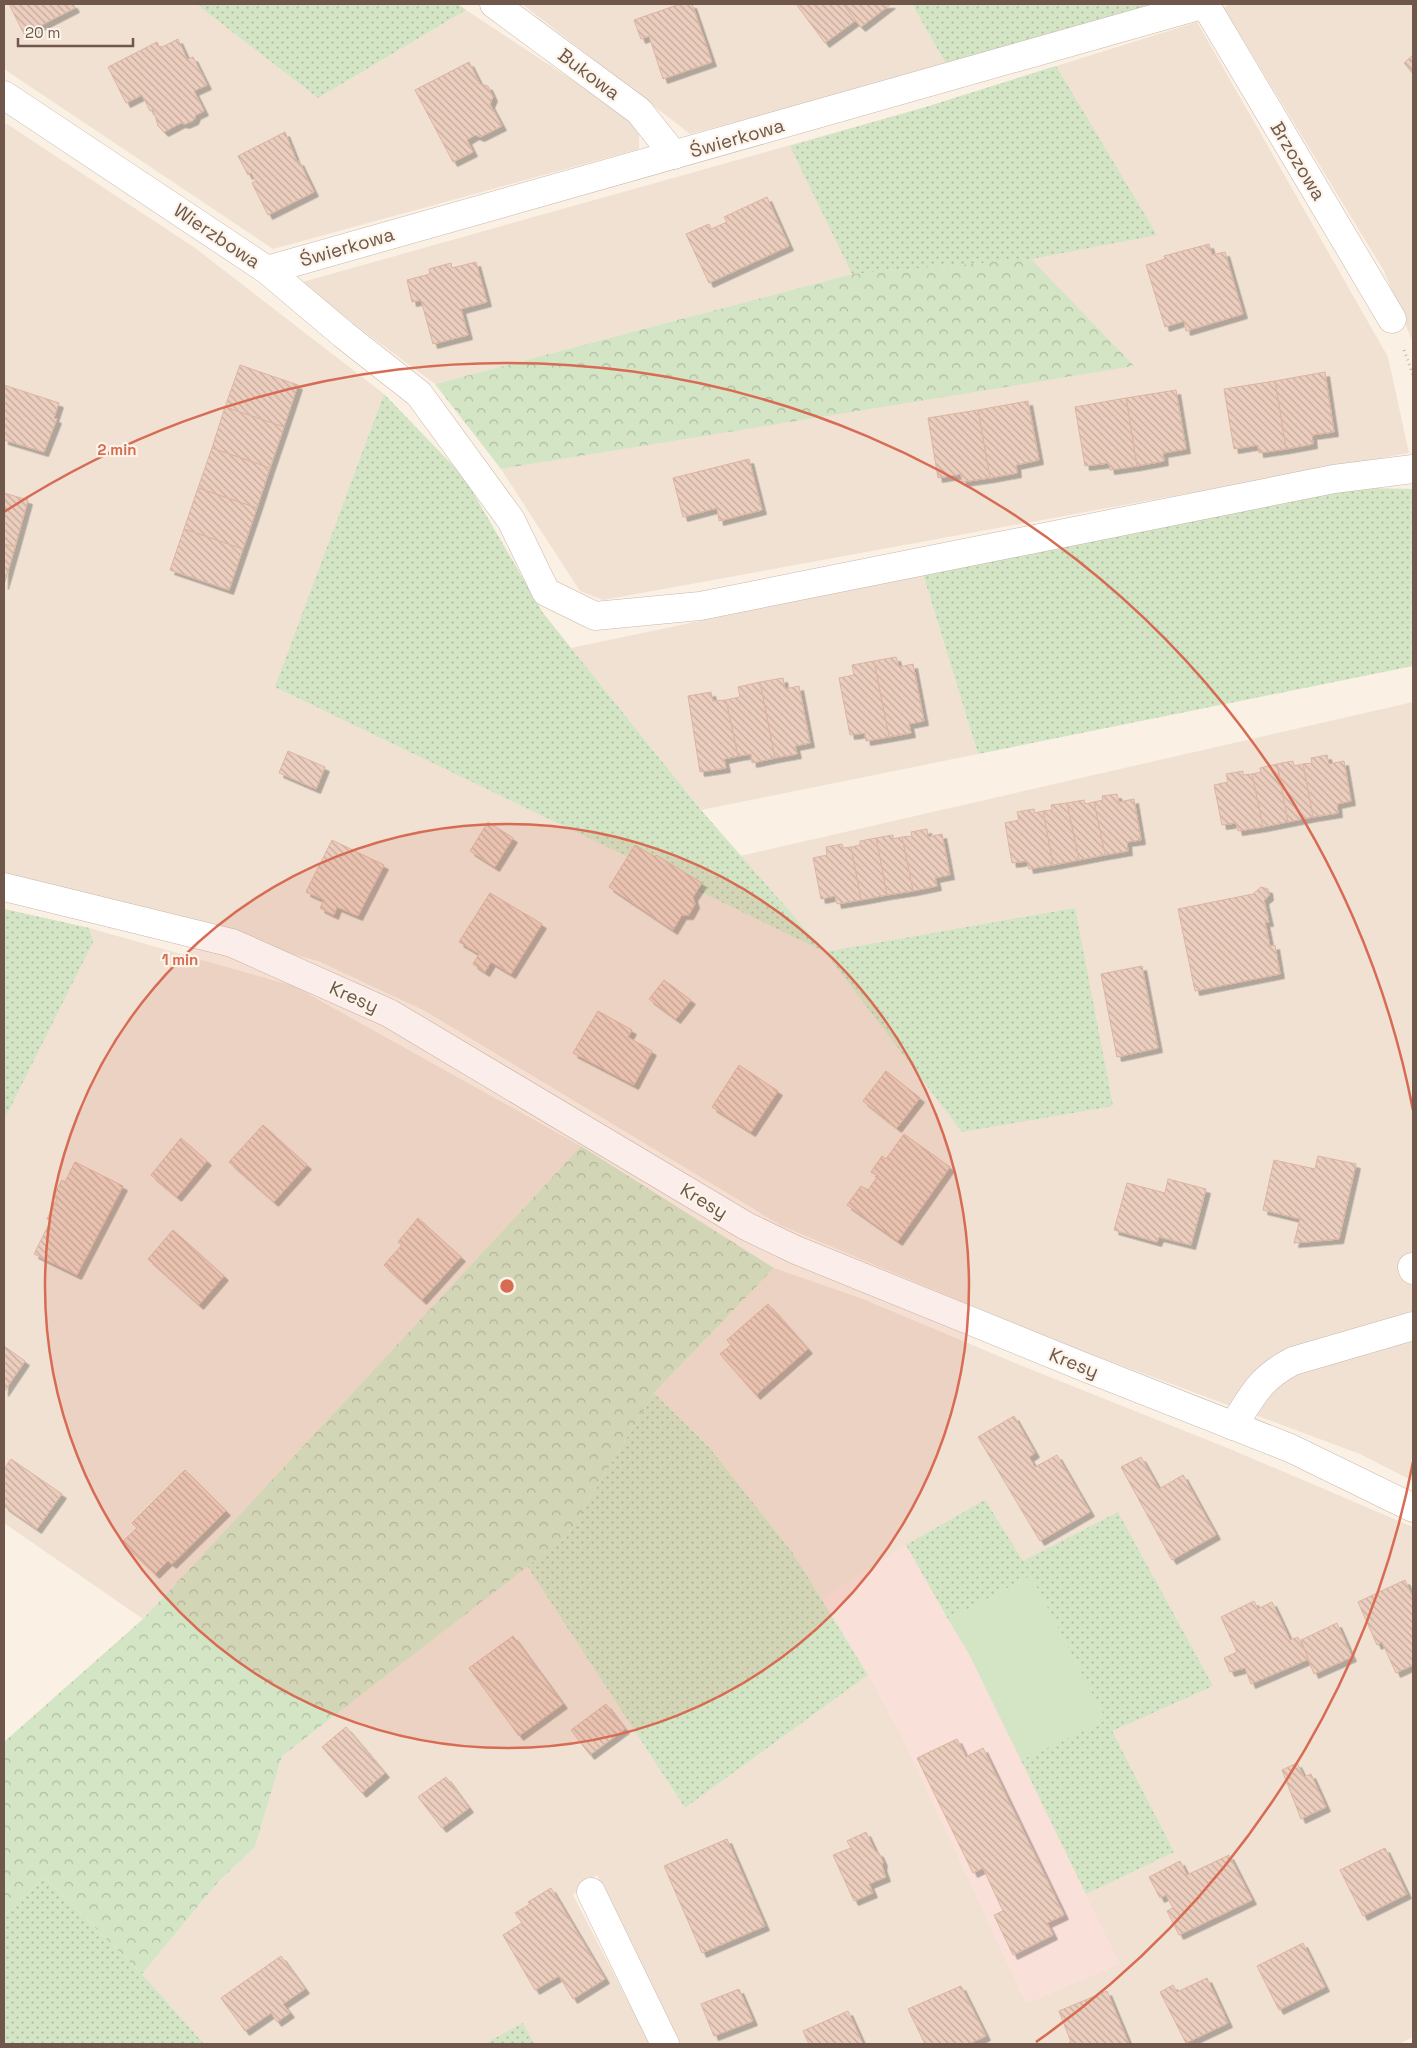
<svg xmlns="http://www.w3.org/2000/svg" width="1417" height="2048" font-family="'Space Grotesk',sans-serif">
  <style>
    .residential { fill: #f0e1d3 }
    .commercial { fill: #f9e0d8 }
    .grass { fill: url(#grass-dots) }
    .forest { fill: url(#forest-crowns) }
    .green { fill: #d3e5c4 }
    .building { fill: url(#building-back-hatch); stroke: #ddb4a0; filter: url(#shadow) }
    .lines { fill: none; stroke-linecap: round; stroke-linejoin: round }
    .minor-casing { stroke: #c9b7ab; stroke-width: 29 }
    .path { stroke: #d1b2a1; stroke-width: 3; stroke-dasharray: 1 4; stroke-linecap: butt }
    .minor { stroke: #fff; stroke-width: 28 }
    .ring { fill: none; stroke: #d86b54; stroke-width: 2.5 }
    .labels { text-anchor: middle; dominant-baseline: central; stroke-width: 4.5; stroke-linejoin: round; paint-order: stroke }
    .street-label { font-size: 19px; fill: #6f574c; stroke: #fdf4e9 }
    .centre { fill: #d86b54; stroke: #fdf4e9; stroke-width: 2.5 }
    .ring-label { font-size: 15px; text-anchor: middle; font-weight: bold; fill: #d86b54; stroke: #fdf4e9; stroke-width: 4.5; stroke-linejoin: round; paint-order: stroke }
  </style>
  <defs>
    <pattern id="grass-dots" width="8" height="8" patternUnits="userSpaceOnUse" patternTransform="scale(1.25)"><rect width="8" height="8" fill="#d3e5c4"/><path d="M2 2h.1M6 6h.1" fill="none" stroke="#afbca1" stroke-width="1.8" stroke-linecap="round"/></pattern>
    <pattern id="forest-crowns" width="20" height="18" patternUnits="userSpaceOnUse" patternTransform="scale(1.25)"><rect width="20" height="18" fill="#d3e5c4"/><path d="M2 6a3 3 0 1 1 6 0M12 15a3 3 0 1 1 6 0" fill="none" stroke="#afbca1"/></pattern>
    <pattern id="building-back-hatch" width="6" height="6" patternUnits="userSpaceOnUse" patternTransform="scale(1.25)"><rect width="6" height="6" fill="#eccebe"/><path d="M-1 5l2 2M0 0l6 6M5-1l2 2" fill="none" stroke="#c3aa9d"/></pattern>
    <filter id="shadow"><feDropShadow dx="4.5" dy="4.5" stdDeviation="0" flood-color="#0004"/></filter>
  </defs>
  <rect width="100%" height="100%" fill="#faf0e4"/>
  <g class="residential">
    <path d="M4 4H196L318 98 466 10 639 124V149L273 249 4 69Z"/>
    <path d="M522 4H912L947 66 690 134Z"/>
    <path d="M1230 4H1413V343L1384 271 1224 8Z"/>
    <path d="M1197 22 1388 357 1409 453 603 600 580 591 501 469 1134 365 852 274 435 384 299 283 926 107Z"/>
    <path d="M4 122 195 248 384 394 276 687 824 951 740 856 1413 702V1481L1360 1454 1053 1340 780 1225 425 1011 318 961 4 876Z"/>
    <path d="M923 574 978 754 701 810 571 648Z"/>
    <path d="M4 909 89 928 294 986 581 1146 143 1619 4 1523Z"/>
    <path d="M774 1268 863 1299 1015 1363 1230 1449 1413 1527V2037L1399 2044H678L597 1875 573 1895 650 2044H204L142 1974 218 1882 255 1847 282 1756 527 1566 685 1808 868 1675 793 1553 709 1447 654 1393Z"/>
  </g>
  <path class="commercial" d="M906 1545 969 1654 1120 1964 1026 2004 904 1742 868 1675 822 1598Z"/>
  <g class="grass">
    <path d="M196 4H458L466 10 318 98Z"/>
    <path d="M912 4H1165L947 66Z"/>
    <path d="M1056 66 1157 235 1031 259 852 274 790 146 926 107Z"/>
    <path d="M384 394 464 477 543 613 701 810 825 952 1075 908 1113 1106 962 1132 825 952 275 687Z"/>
    <path d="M1362 488 1413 489V666L978 754 923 574Z"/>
    <path d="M4 909 89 928 93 942 4 1120Z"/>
    <path d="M654 1393 709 1447 793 1553 868 1675 685 1808 527 1566 567 1536Z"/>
    <path d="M985 1500 1023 1561 1118 1512 1213 1686 1112 1731 1174 1852 1086 1894 1021 1760 1106 1720 1031 1576 948 1619 906 1545Z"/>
    <path d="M45 1878 142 1974 204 2044H4V1916Z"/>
    <path d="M523 2023 534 2044H484Z"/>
  </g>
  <g class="forest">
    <path d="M1031 259 1134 366 501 469 435 384 852 274Z"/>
    <path d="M581 1146 774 1268 654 1393 567 1536 282 1756 255 1847 218 1882 142 1974 45 1878 4 1916V1742L143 1619Z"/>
  </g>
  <path class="green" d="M1031 1576 1106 1720 1021 1760 969 1654 948 1619Z"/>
  <g class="building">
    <path d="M9 4H73L75 8 24 34Z"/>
    <path d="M680 4H692L712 62 663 79 649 36 641 39 634 20Z"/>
    <path d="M796 4H843L861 27 855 21 825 43Z"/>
    <path d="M843 4H891L861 27Z"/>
    <path d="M178 39 187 59 193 57 207 85 194 91 204 111 196 115 194 120 185 124 181 123 164 132 158 126 155 115 153 110 150 111 142 95 126 103 108 67 157 42 160 48Z"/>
    <path d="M1413 55V74L1404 63Z"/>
    <path d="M469 62 480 84 488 86 493 97 490 104 502 126 480 137 475 135 467 140 473 152 453 162 415 90Z"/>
    <path d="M285 132 297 162 299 161 314 192 268 215 252 183 256 181 251 173 248 175 238 156Z"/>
    <path d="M767 197 789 246 709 283 686 234 709 224 711 229 727 222 724 217Z"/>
    <path d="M1209 244 1212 255 1225 252 1243 314 1186 331 1184 321 1165 327 1146 265 1165 259 1164 256Z"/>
    <path d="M476 262 487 302 461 309 468 335 433 344 421 300 412 302 407 280 430 274 429 269 451 263 452 268Z"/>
    <path d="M240 365 298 385 284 427 225 407Z"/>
    <path d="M1325 372 1334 432 1312 435 1313 444 1286 449 1275 381Z"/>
    <path d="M1275 381 1286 449 1259 453 1258 445 1234 449 1224 389Z"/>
    <path d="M4 385 59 403 54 418 57 419 44 452 4 440Z"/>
    <path d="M1176 390 1186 449 1163 453 1164 461 1137 466 1126 398Z"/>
    <path d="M1126 398 1137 466 1110 470 1109 463 1085 466 1075 407Z"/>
    <path d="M1028 401 1039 460 1016 465 1017 473 990 478 978 410Z"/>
    <path d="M225 407 284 427 270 468 212 448Z"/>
    <path d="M978 410 990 478 962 482 961 474 938 478 928 418Z"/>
    <path d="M212 448 270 468 257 508 198 488Z"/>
    <path d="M749 459 762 510 719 521 717 508 683 517 673 478Z"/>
    <path d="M198 488 257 508 243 549 184 529Z"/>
    <path d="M4 493 28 500 15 547 4 544Z"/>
    <path d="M184 529 243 549 229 590 170 570Z"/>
    <path d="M4 544 15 547 4 585Z"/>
    <path d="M896 657 899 667 913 664 924 721 909 724 911 733 889 737 874 661Z"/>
    <path d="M874 661 889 737 866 741 865 733 850 735 839 678 854 675 852 665Z"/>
    <path d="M783 678 785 689 799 686 810 743 795 746 797 754 775 758 760 682Z"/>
    <path d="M760 682 775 758 752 763 751 754 738 756 726 700 740 697 738 687Z"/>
    <path d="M711 692 713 701 726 700 738 756 724 759 726 768 700 772 688 696Z"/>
    <path d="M288 751 325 767 316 789 279 773Z"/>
    <path d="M1327 755 1329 764 1344 761 1351 801 1337 804 1338 813 1313 817 1303 764 1312 763 1311 758Z"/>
    <path d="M1293 761 1294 766 1303 764 1313 817 1288 822 1277 764Z"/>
    <path d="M1277 764 1288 822 1263 827 1252 774 1261 772 1260 768Z"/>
    <path d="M1243 771V775L1252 774 1263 827 1238 831 1236 823 1222 825 1214 785 1228 782 1226 774Z"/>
    <path d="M1117 794 1119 802 1134 799 1141 840 1127 842 1128 851 1105 855 1094 802 1103 800 1102 796Z"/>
    <path d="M1084 800 1085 804 1094 802 1105 855 1079 860 1067 803Z"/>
    <path d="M1067 803 1079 860 1053 865 1043 811 1052 810 1051 805Z"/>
    <path d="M1034 809 1035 813 1043 811 1053 865 1029 869 1027 861 1012 863 1005 823 1019 820 1017 812Z"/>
    <path d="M488 822 513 838 495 867 470 851Z"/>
    <path d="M927 829 928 837 942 834 950 875 935 878 937 886 913 891 902 837 912 836 911 832Z"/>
    <path d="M893 835V839L902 837 913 891 887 895 876 838Z"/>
    <path d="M876 838 887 895 861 900 851 847 860 845V841Z"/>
    <path d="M332 840 384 865 358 916 337 907 334 915 320 908 324 900 306 892Z"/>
    <path d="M842 844 843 848 851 847 861 900 837 904 835 896 821 899 813 858 827 855 826 847Z"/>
    <path d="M635 845 655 857 656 855 702 883 693 897 695 904 689 915H682L673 930 609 887Z"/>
    <path d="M1261 887 1268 889 1269 896 1264 900 1269 922H1265L1270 946 1275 945 1280 974 1195 991 1178 909 1253 894Z"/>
    <path d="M490 893 542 924 511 974 491 962 485 972 473 964 479 954 459 942Z"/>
    <path d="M1142 966 1158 1048 1117 1057 1101 974Z"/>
    <path d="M664 980 691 1000 676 1019 649 999Z"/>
    <path d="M598 1011 632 1030 628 1037 652 1051 634 1085 573 1053Z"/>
    <path d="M739 1065 778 1091 751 1132 712 1107Z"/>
    <path d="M886 1071 920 1098 897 1128 863 1101Z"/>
    <path d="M263 1125 307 1165 274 1202 229 1162Z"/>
    <path d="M904 1134 950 1167 898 1241 847 1205 861 1186 868 1190 878 1176 871 1172 882 1156 886 1159Z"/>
    <path d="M181 1138 207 1161 177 1197 151 1175Z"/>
    <path d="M1318 1156 1356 1164 1339 1239 1294 1243 1300 1219 1263 1210 1274 1160 1315 1169Z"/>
    <path d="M75 1162 123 1186 77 1275 34 1254 51 1220 47 1219 57 1199 53 1197 62 1180 65 1182Z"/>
    <path d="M1168 1179 1206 1189 1191 1245 1159 1237 1157 1242 1114 1230 1127 1183 1165 1193Z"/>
    <path d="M418 1218 461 1257 422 1300 384 1265 402 1245 398 1242Z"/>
    <path d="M173 1230 224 1276 199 1305 148 1259Z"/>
    <path d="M768 1304 808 1349 756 1395 720 1354 731 1345 727 1340Z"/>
    <path d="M4 1346 25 1361 4 1392Z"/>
    <path d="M1014 1416 1035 1453 1029 1457 1035 1467 1057 1455 1090 1512 1040 1541 978 1437Z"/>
    <path d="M1141 1457 1159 1489 1183 1475 1216 1535 1172 1560 1121 1467Z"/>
    <path d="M11 1459 62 1494 37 1529 4 1506V1469Z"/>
    <path d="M185 1470 226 1511 172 1564 168 1561 155 1574 122 1542 137 1528 132 1523Z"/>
    <path d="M1405 1580 1413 1598V1665L1396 1673 1382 1642 1377 1645 1358 1602Z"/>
    <path d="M1254 1601 1258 1609 1272 1602 1290 1640 1298 1637 1309 1659 1251 1684 1245 1668 1230 1672 1224 1658 1237 1652 1221 1617Z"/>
    <path d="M1337 1623 1352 1657 1314 1674 1301 1640Z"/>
    <path d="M513 1636 563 1704 519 1736 469 1668Z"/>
    <path d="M606 1704 625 1729 590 1755 571 1730Z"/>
    <path d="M346 1727 385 1773 362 1793 322 1747Z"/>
    <path d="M957 1739 966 1757 983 1748 1064 1915 1047 1923 1053 1935 1013 1955 994 1915 1003 1911 983 1868 973 1873 917 1758Z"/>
    <path d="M1297 1763 1304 1777 1311 1774 1326 1807 1301 1819 1282 1770Z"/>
    <path d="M446 1777 469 1808 442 1828 418 1797Z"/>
    <path d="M866 1832 875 1851 879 1853 883 1862 882 1866 886 1877 869 1884 873 1893 854 1901 833 1855 851 1848 847 1841Z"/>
    <path d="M727 1839 765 1926 702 1953 664 1866Z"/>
    <path d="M1385 1848 1407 1894 1363 1916 1340 1870Z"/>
    <path d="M1229 1855 1252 1900 1179 1935 1167 1911 1173 1908 1166 1895 1160 1898 1149 1877 1180 1861 1187 1875Z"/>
    <path d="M551 1888 605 1979 573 1999 559 1976 535 1990 503 1935 522 1923 515 1913 530 1904 528 1902Z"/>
    <path d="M1303 1943 1325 1987 1279 2010 1257 1966Z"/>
    <path d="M281 1956 305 1989 283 2004 290 2013 277 2022 271 2013 245 2031 221 1998Z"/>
    <path d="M1207 1978 1228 2023 1186 2043 1160 1992 1173 1985 1177 1992Z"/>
    <path d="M961 1986 986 2036 969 2044H925L908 2009Z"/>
    <path d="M739 1989 753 2021 714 2036 701 2004Z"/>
    <path d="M1107 1991 1129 2044H1067L1071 2042 1059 2011Z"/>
    <path d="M848 2011 863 2044H809L803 2031Z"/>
  </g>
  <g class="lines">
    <defs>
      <g id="minor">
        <path d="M494 4 639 111 674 155"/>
        <path d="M1205 4 1392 319"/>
        <path d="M4 95 267 270 344 335 419 394 511 520 546 592 595 616 700 606 1334 479 1413 469"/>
        <path d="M267 270 1205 4"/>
        <path d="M4 887 232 943 389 1013 746 1226 796 1250 1079 1365 1290 1448 1413 1508"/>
        <path d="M1412 1267 1413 1270"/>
        <path d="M1233 1426C1253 1395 1259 1379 1293 1361L1413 1326"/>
        <path d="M591 1892 665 2044"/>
      </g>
    </defs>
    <use href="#minor" class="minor-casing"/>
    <path class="path" d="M1404 350 1413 375"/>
    <use href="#minor" class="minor"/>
  </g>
  <circle cx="507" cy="1286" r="462" fill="#d86b54" fill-opacity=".12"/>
  <g class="ring">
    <circle cx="507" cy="1286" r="462"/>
    <path d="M1413 1462A923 923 0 0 1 1036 2042M4 512A923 923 0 0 1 1413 1110"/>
  </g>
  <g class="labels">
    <g class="street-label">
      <text transform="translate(589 74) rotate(37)">Bukowa</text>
      <text transform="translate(737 138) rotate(-16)">Świerkowa</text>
      <text transform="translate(1298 161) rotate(59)">Brzozowa</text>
      <text transform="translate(217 236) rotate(34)">Wierzbowa</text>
      <text transform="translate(347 247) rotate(-16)">Świerkowa</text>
      <text transform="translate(354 997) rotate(24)">Kresy</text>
      <text transform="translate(704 1201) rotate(31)">Kresy</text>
      <text transform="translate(1074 1363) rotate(22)">Kresy</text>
    </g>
  </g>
  <circle cx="507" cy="1286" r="8" class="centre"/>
  <g class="ring-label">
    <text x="117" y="455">2 min</text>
    <text x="180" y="965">1 min</text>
  </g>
  <rect width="1417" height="2048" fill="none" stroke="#6f574c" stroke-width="10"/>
  <path d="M18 38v8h115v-8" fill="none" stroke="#6f574c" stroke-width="2.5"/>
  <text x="25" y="38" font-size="15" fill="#6f574c" stroke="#fdf4e9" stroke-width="4" paint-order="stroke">20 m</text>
</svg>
